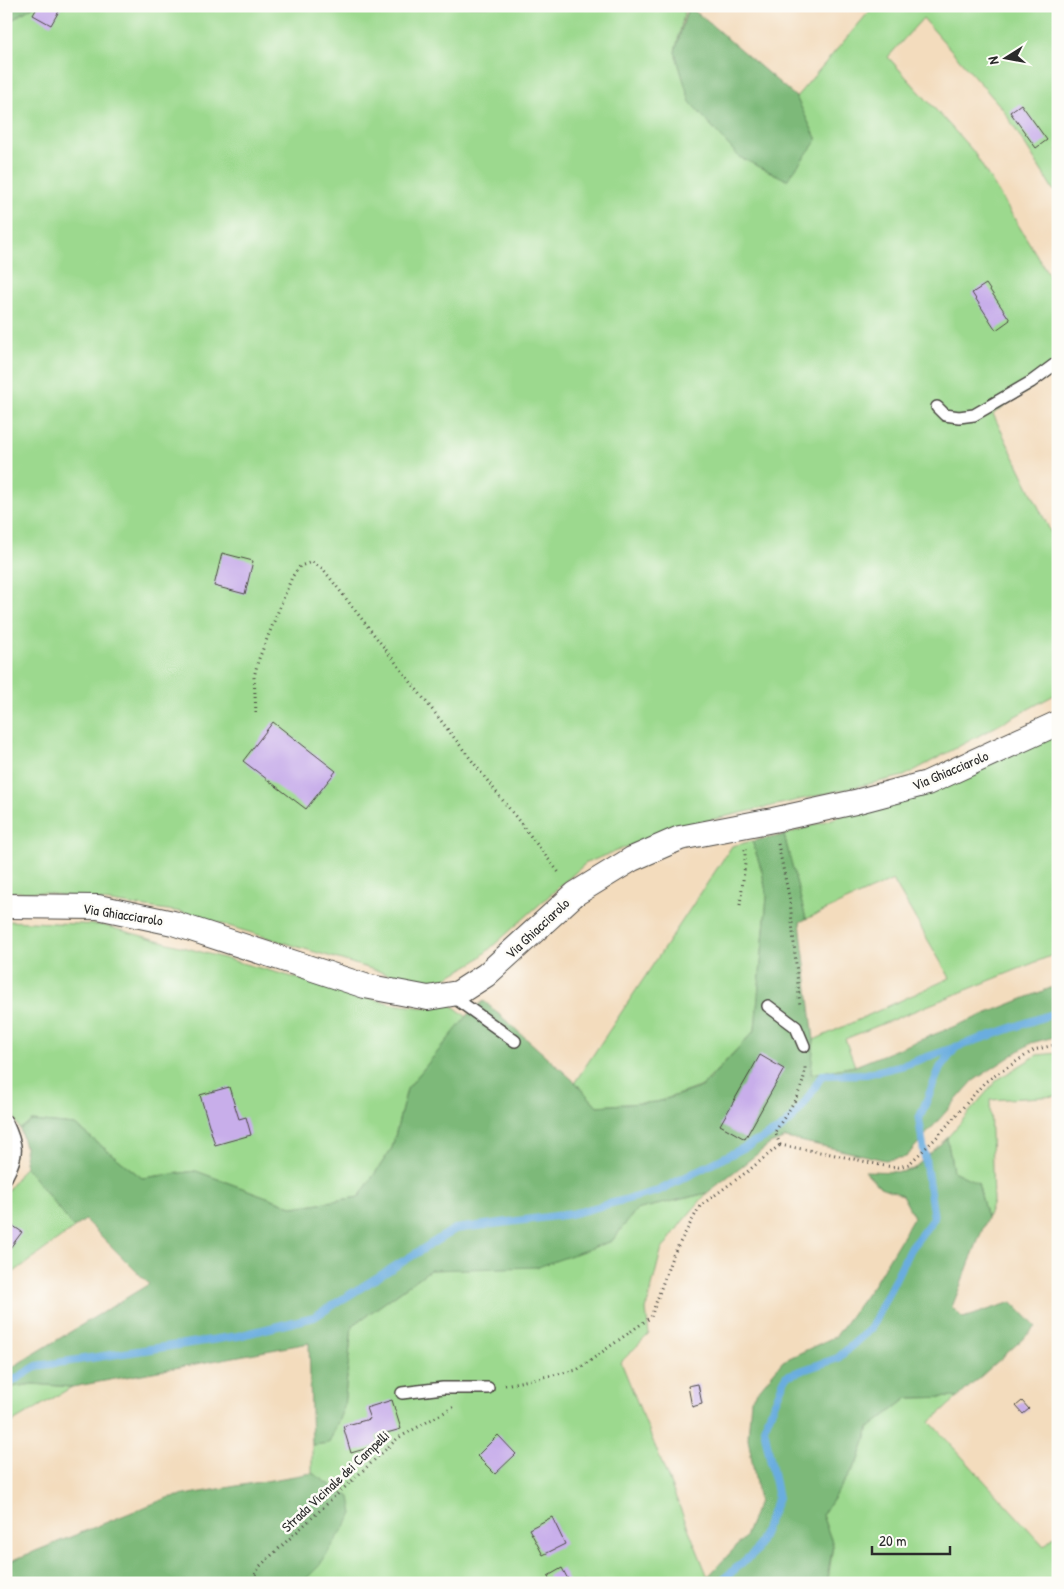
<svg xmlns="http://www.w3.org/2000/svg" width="1064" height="1589" font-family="'Patrick Hand',sans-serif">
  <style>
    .green { fill: #9cd98e; stroke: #64825c }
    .forest { fill: #7db979; stroke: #547252 }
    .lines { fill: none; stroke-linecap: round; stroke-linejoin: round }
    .stream { stroke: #6aaddf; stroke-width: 8 }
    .building { fill: #c8aeea }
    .service-casing { stroke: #494641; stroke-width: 14 }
    .minor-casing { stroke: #494641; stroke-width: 26 }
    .path { stroke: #494641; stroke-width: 3; stroke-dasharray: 1 4; stroke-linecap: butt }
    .service { stroke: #fff; stroke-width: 11 }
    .minor { stroke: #fff; stroke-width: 24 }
    .labels { text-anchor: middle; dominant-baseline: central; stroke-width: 5; stroke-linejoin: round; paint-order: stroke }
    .street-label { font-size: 14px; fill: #2b2b2b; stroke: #fdfcf7 }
  </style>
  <rect width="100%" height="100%" fill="#fdfcf7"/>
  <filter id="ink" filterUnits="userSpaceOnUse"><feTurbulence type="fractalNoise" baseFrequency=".02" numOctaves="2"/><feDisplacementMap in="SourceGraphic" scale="10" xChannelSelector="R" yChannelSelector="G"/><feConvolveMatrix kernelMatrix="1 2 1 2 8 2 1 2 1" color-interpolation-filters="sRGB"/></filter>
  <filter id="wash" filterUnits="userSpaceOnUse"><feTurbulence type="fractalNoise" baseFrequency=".0096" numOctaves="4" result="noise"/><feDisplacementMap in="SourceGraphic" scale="20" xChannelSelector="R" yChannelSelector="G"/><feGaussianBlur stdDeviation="1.12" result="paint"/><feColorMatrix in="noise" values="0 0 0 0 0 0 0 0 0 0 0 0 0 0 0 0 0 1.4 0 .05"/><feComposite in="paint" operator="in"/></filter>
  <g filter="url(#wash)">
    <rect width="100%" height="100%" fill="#f3dcbd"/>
    <g class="green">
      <path d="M34 6H686L675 52 817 140 796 97 874 6H1058V189L1054 191 1002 108 923 18 888 57 973 151 1058 290V370L993 414 1058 547V693L904 776 675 828 586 863 476 961 446 978 418 983 182 912 38 892H6V21L12 20Z"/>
      <path d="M1058 733V953L845 1039 855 1066 810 1074 814 1040 950 978 893 880 806 919 784 835 847 814Z"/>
      <path d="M752 841 762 871 767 897 755 1030 702 1086 657 1102 597 1106 575 1082 732 846Z"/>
      <path d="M6 921 102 925 392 1004 426 1008 449 1003 467 1017 407 1089 392 1148 359 1197 294 1207 196 1171 142 1178 75 1125 32 1121 20 1129 6 1102Z"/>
      <path d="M1058 1053V1096L990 1100 993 1202 987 1218 978 1183 953 1171 947 1138 997 1080 1037 1055Z"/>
      <path d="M25 1166 74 1228 14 1272 6 1270V1193Z"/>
      <path d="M707 1193 682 1222 661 1251 646 1310 649 1334 621 1362 708 1577 702 1583H302L319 1566 350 1497 312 1473V1445L329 1443 344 1407 352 1326 430 1270 538 1266 612 1241 636 1210Z"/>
      <path d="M33 1384 72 1387 6 1426V1388Z"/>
      <path d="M958 1397 930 1422 1044 1546 1058 1533V1583H831L828 1580 833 1545 822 1515 859 1460 869 1428 908 1398Z"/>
    </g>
    <g class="forest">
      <path d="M6 6H34L12 20 6 21Z"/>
      <path d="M688 7 701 16 796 97 817 140 787 180 739 157 690 102 675 52Z"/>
      <path d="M784 835 806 919 800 922 814 1040 811 1074 855 1066 1058 985V1036L1031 1043 973 1081 906 1157 885 1160 786 1138 770 1144 707 1193 636 1210 612 1241 538 1267 430 1270 352 1326 344 1407 329 1443 312 1445 309 1343 72 1387 33 1384 6 1388V1371L149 1284 85 1220 74 1228 25 1166V1147L20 1129 32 1121 75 1125 142 1178 196 1171 294 1207 359 1197 392 1148 407 1089 472 1010 484 1001 575 1082 597 1106 657 1102 702 1087 755 1030 767 897 762 871 752 841Z"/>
      <path d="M947 1138 953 1171 978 1183 987 1218 952 1307 963 1318 1012 1302 1036 1327 958 1397 908 1398 869 1428 859 1460 822 1515 833 1545 826 1583H702L745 1537 759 1501 748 1438 751 1399 783 1361 836 1336 874 1284 914 1217 902 1195 880 1187 865 1171 901 1172 913 1169Z"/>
      <path d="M312 1473 350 1497 353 1514 319 1566 302 1583H6V1563L167 1498Z"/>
    </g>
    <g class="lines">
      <g class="stream">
        <path d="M6 1385 37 1366 238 1336 314 1317 455 1229 571 1214 658 1191 779 1130C800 1114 809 1097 822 1075L866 1074 904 1065 1058 1012"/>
        <path d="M719 1583 756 1551 778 1498 764 1428 786 1376 838 1358 871 1328 910 1249 934 1218 919 1119 940 1068 956 1047"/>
      </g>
    </g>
    <g id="blocks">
      <g class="building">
        <path d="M38 6H62L51 25 33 15Z"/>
        <path d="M1021 104 1047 140 1036 148 1010 112Z"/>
        <path d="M986 284 1010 320 996 330 972 293Z"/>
        <path d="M222 553 253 561 245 594 214 586Z"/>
        <path d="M273 722 336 771 306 809 243 761Z"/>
        <path d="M760 1055 784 1069 745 1139 720 1125Z"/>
        <path d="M229 1087 239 1119 246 1117 251 1135 215 1145 200 1095Z"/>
        <path d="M6 1221 22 1232 10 1248 6 1245Z"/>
        <path d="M698 1384 702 1404 692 1407 688 1386Z"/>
        <path d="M392 1400 401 1429 376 1436 378 1445 351 1453 343 1426 370 1419 366 1408Z"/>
        <path d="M1022 1401 1029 1409 1023 1414 1016 1406Z"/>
        <path d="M498 1435 516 1454 495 1474 477 1456Z"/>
        <path d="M552 1517 565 1544 543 1555 529 1529Z"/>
        <path d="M562 1568 570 1583H551L548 1576Z"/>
      </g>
    </g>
  </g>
  <g filter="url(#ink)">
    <use href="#blocks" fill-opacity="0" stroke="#494641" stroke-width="1"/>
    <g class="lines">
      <defs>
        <g id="service">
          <path d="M937 407 945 415 959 417 974 415 1031 382 1058 362"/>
          <path d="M452 996 515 1041"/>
          <path d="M768 1006 796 1027 804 1046"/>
          <path d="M6 1121C18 1146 19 1154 6 1178"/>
          <path d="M402 1393 443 1388H488"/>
        </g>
        <path id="minor" d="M6 906 98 907 173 923 365 986 428 998 458 993 486 975 575 894 632 859 680 838 773 820 855 802 927 783 1058 723"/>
      </defs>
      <use href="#service" class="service-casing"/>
      <use href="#minor" class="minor-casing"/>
      <g class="path">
        <path d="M256 713 254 677 258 661 292 577 300 566 312 562 323 569 560 874"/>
        <path d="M778 844 790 901 800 1006"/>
        <path d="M740 905 745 864V849"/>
        <path d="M780 1145 775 1132C787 1112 806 1089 805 1065"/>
        <path d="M780 1145 831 1154 885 1166 898 1167 909 1164 936 1138 985 1082 1034 1050 1058 1044"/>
        <path d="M505 1385 577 1370 651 1317 672 1257 700 1206 748 1171 780 1145"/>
        <path d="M250 1583 260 1566 398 1438 454 1407"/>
      </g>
      <use href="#service" class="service"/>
      <use href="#minor" class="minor"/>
    </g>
  </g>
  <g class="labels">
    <g class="street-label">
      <text transform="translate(950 770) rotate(-23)">Via Ghiacciarolo</text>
      <text transform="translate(123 914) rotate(9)">Via Ghiacciarolo</text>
      <text transform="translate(537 928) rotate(-43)">Via Ghiacciarolo</text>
      <text transform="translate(335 1481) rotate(-43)">Strada Vicinale dei Campelli</text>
    </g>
  </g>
  <rect width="1064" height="1589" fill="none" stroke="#fdfcf7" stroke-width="25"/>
  <g transform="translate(1006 58) rotate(259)" stroke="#fdfcf7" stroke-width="4" paint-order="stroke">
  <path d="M0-4L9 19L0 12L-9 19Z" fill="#2b2b2b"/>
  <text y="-8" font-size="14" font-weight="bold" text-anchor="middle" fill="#2b2b2b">N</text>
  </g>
  <path d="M872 1546v8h78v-8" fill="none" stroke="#2b2b2b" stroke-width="2.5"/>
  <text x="879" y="1546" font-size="15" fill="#2b2b2b" stroke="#fdfcf7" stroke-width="4" paint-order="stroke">20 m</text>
</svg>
